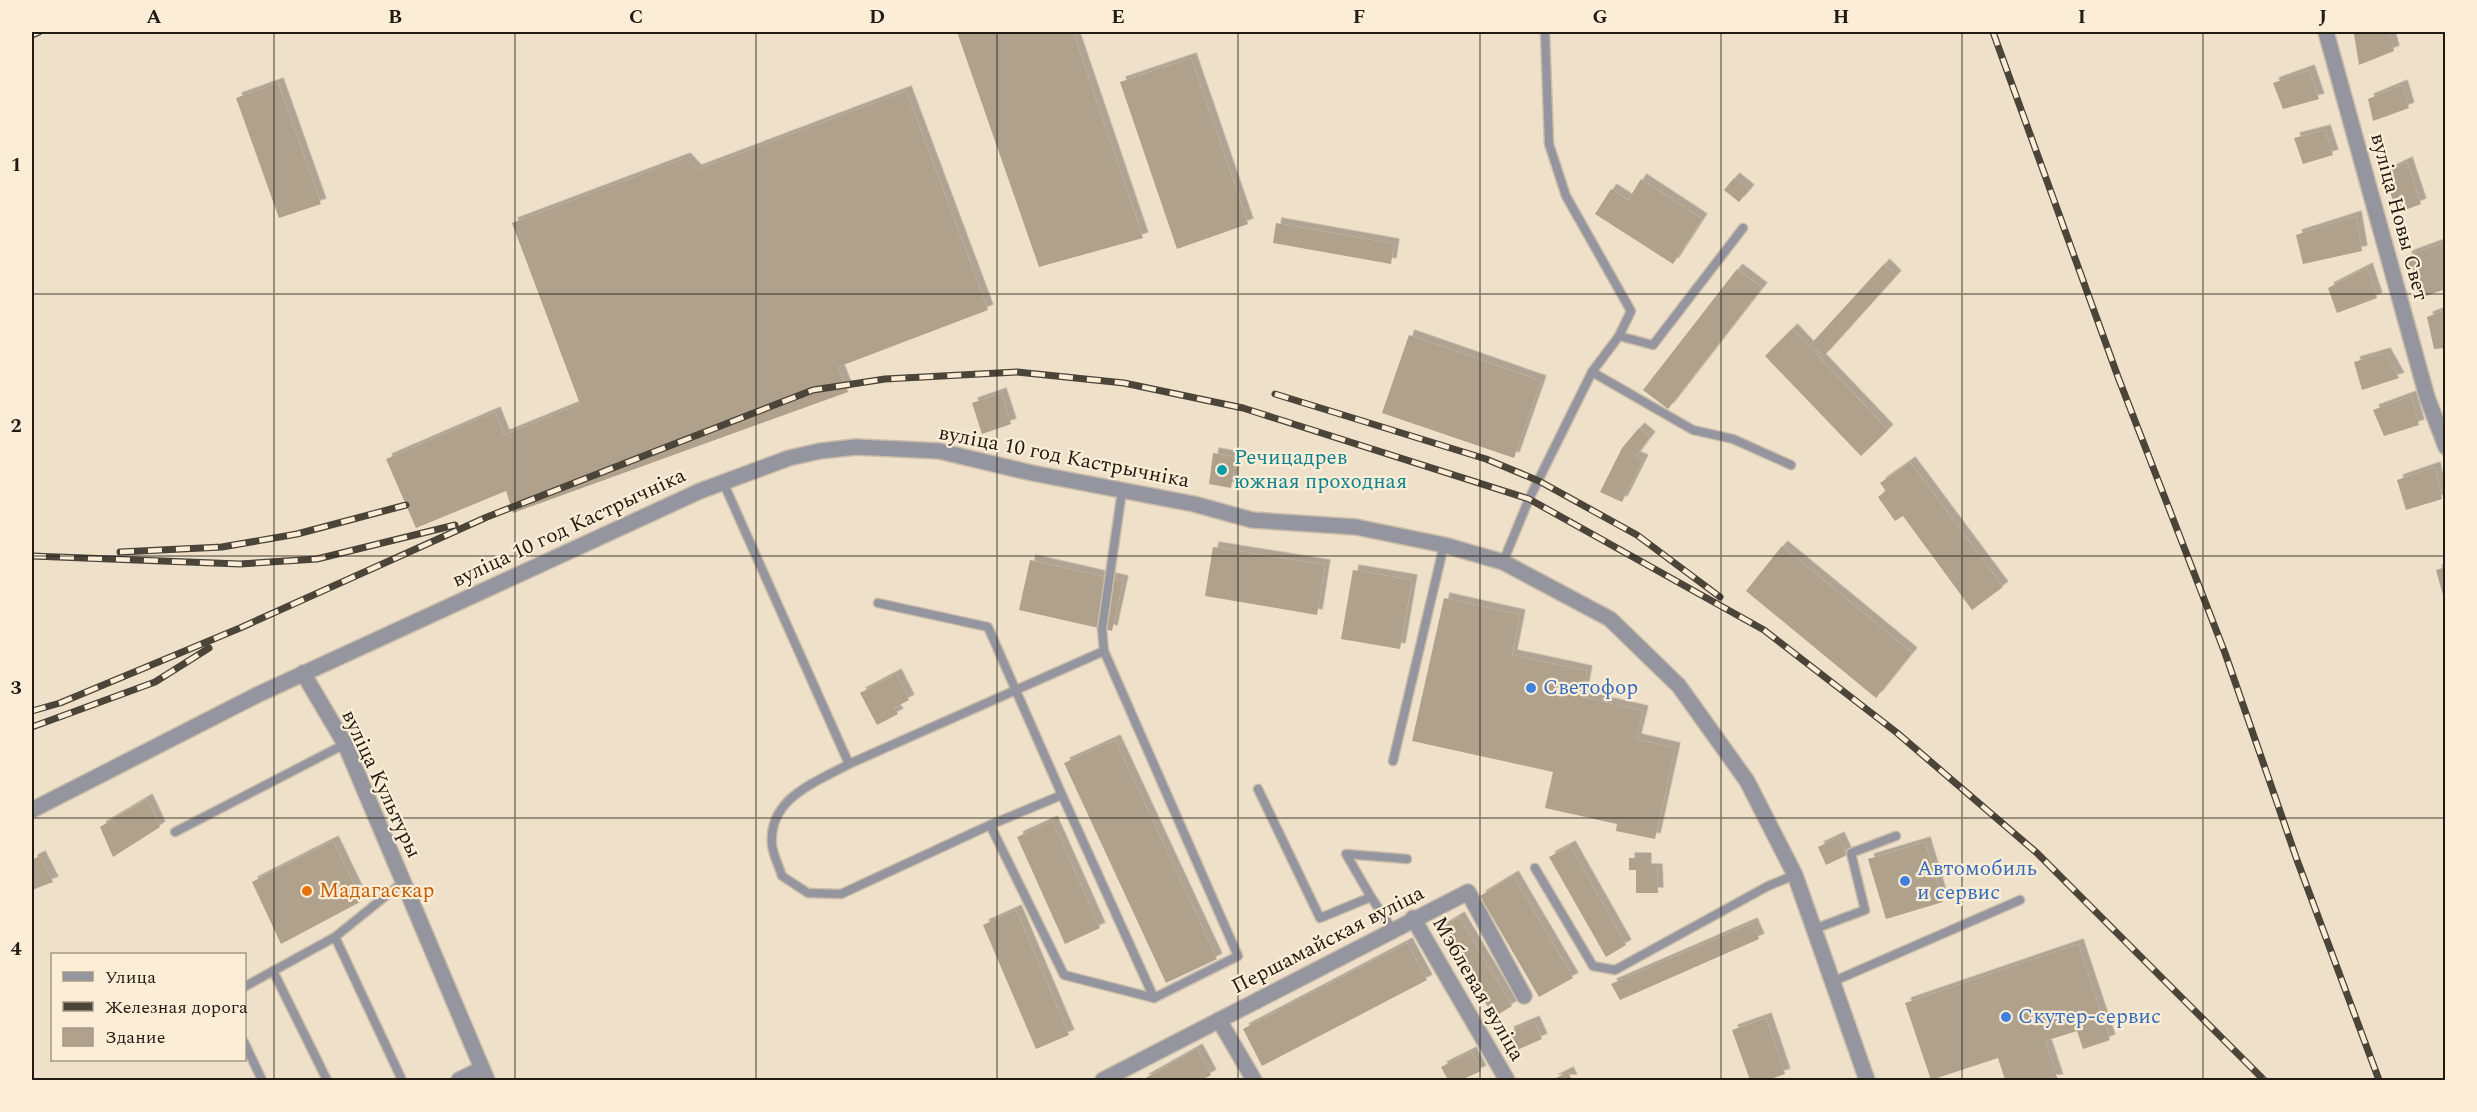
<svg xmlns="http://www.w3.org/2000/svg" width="2477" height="1112" font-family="Spectral,serif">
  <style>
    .building { fill: #afa18b; filter: url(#shadow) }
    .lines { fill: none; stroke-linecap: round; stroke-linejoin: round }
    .service-casing { stroke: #cabda8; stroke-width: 11 }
    .minor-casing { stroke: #cabda8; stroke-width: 18 }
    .tertiary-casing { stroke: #cabda8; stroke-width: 18 }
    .service { stroke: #94959f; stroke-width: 8 }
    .minor { stroke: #94959f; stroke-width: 15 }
    .tertiary { stroke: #94959f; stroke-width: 15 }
    .rail-casing { stroke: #4b4439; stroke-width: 7 }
    .rail { stroke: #fcedd6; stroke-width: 4.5; stroke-dasharray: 14; stroke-linecap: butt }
    .grid { fill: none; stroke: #201b13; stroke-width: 1.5; stroke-opacity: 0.55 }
    .culture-dot { fill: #0f9aa8; stroke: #fcedd6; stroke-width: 2 }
    .shop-dot { fill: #3f7fe0; stroke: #fcedd6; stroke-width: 2 }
    .food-dot { fill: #e8710a; stroke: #fcedd6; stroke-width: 2 }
    .labels { text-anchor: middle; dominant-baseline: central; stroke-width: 4.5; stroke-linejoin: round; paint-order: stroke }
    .street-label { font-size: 21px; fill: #201b13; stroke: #fcedd6 }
    .culture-label { font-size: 21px; fill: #0d838f; stroke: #fcedd6; text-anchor: start }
    .shop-label { font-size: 21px; fill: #366cbe; stroke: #fcedd6; text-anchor: start }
    .food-label { font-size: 21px; fill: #c56008; stroke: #fcedd6; text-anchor: start }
    .neatline { fill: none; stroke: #201b13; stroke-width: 2 }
    .grid-label { font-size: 20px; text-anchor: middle; font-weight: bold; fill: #201b13 }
  </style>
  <defs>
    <filter id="shadow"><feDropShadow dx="5.5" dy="-5.5" stdDeviation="0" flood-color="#0004"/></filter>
  </defs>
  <rect width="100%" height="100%" fill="#efe0c9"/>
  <g class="building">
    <path d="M957 32H1073L1143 238 1039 267Z"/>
    <path d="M2362 32H2389L2394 51 2359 65 2354 34Z"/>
    <path d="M1191 58 1248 224 1177 249 1120 82Z"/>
    <path d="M2309 70 2319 99 2283 109 2273 83Z"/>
    <path d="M278 83 321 204 279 218 236 98Z"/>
    <path d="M2402 85 2409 108 2373 121 2368 99Z"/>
    <path d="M906 91 988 310 838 367 848 392 513 513 506 491 416 528 386 459 495 412 504 435 580 404 512 223 685 158 696 170Z"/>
    <path d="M2325 130 2333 155 2303 164 2294 138Z"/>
    <path d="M2407 162 2421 204 2397 213 2384 173Z"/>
    <path d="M1734 178 1749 190 1739 202 1724 190Z"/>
    <path d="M1641 179 1702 219 1673 264 1595 214 1611 189 1628 200Z"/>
    <path d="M2356 216 2362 251 2303 264 2296 235Z"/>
    <path d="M1276 223 1394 244 1391 264 1273 243Z"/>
    <path d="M2442 243 2446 261V289L2417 299 2406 256Z"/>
    <path d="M1884 264 1896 276 1824 356 1811 344Z"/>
    <path d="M2367 268 2377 298 2337 313 2328 288Z"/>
    <path d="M1737 269 1762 288 1668 409 1643 390Z"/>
    <path d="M2446 310V348L2434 349 2427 317Z"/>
    <path d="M1792 329 1888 430 1861 456 1765 356Z"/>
    <path d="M1409 335 1541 381 1514 458 1382 413Z"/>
    <path d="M2385 353 2399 378 2362 390 2354 362Z"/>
    <path d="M1001 393 1011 424 982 434 972 403Z"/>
    <path d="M2411 396 2419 425 2384 436 2373 410Z"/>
    <path d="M1639 428 1650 437 1635 457 1643 460 1622 502 1600 492 1622 448Z"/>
    <path d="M1213 453 1236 457 1231 488 1209 484Z"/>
    <path d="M1910 462 2003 587 1972 610 1903 516 1895 521 1878 497 1886 491 1880 483Z"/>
    <path d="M2435 467 2442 499 2406 510 2397 480Z"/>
    <path d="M1782 546 1912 653 1876 698 1746 591Z"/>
    <path d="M1213 547 1325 565 1317 615 1205 596Z"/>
    <path d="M1030 560 1123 581 1112 631 1019 610Z"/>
    <path d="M2446 567V602H2445L2436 570Z"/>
    <path d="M1353 570 1412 580 1400 649 1341 639Z"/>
    <path d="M1444 598 1520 615 1512 655 1587 671 1582 697 1643 711 1636 739 1675 748 1655 839 1616 831 1617 824 1545 808 1553 772 1412 741Z"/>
    <path d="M896 674 909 700 894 708 898 714 877 725 860 693Z"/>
    <path d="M1115 740 1217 959 1166 983 1064 763Z"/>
    <path d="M147 799 160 827 113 857 100 827Z"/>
    <path d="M1052 821 1100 928 1065 944 1017 837Z"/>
    <path d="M1839 837 1847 855 1826 865 1818 847Z"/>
    <path d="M333 841 362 901 281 944 252 882Z"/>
    <path d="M1925 842 1943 902 1886 919 1868 859Z"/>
    <path d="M1570 846 1626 945 1606 957 1549 857Z"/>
    <path d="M40 856 53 882 32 890V860Z"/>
    <path d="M1629 858H1646V869H1657L1658 893H1636V870H1629Z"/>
    <path d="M1513 876 1573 978 1539 997 1480 896Z"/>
    <path d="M1016 910 1069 1035 1036 1049 983 925Z"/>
    <path d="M1459 917 1512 1006 1494 1017 1441 928Z"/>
    <path d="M1752 923 1759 939 1620 1000 1611 984Z"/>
    <path d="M1407 943 1427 980 1262 1066 1243 1029Z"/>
    <path d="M2078 944 2110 1040 2083 1049 2077 1031 2045 1041 2058 1080H2005L1998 1058 1931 1080 1905 1003Z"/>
    <path d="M1766 1018 1785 1074 1767 1080H1750L1732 1030Z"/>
    <path d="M1534 1021 1542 1039 1517 1050 1508 1032Z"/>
    <path d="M1197 1049 1211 1075 1202 1080H1142Z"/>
    <path d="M1471 1052 1481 1071 1461 1080H1448L1441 1067Z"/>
    <path d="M1568 1072 1572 1080H1552Z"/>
  </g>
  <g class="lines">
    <defs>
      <g id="service">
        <path d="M1545 32 1549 144 1566 196 1631 311 1619 336 1592 372"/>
        <path d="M1619 336 1653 345 1743 228"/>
        <path d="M723 482 849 764C815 783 768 798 772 845 773 855 779 866 782 876L808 893 841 894 990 825 1062 795 988 627 878 603"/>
        <path d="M1503 562 1529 499 1592 372 1693 430 1733 439 1791 465"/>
        <path d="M1104 651 1102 629 1122 491"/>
        <path d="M1393 761 1444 545"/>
        <path d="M849 764 1104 651 1238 956 1154 998 1064 975 990 825"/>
        <path d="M1258 789 1320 918 1371 897 1392 929"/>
        <path d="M1062 795 1154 998"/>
        <path d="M175 832 345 744"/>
        <path d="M1535 868 1593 966 1615 970 1768 886 1795 875"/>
        <path d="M1371 897 1346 854 1407 859"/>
        <path d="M1814 929 1865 910 1851 853 1896 836"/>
        <path d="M335 937 402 1080"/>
        <path d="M273 971 327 1080"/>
        <path d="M1832 982 2020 900"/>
        <path d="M244 987 335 937 403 882"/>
        <path d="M244 1042 262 1080"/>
      </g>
      <g id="minor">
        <path d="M2326 32 2427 397 2446 447"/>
        <path d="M303 673 345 744 487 1080"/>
        <path d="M1413 918 1507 1080"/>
        <path d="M1219 1020 1254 1080"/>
        <path d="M459 1080 481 1069"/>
        <path d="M1103 1080 1468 892 1524 996"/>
      </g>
      <path id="tertiary" d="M32 810 257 695 700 491 789 458 820 451 856 447 939 451 1032 473 1194 504 1252 520 1356 527 1444 545 1503 562 1610 619 1679 686 1747 781 1795 875 1867 1080"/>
    </defs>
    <use href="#service" class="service-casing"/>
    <use href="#minor" class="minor-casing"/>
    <use href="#tertiary" class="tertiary-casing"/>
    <use href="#service" class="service"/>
    <use href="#minor" class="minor"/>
    <use href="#tertiary" class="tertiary"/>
    <defs>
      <g id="rail">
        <path d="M1993 32 2118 377 2225 653 2297 860 2379 1080"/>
        <path d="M32 35 39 32"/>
        <path d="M1275 394 1486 459 1539 481 1637 535 1720 597"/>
        <path d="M120 552 222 547 297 534 406 505"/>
        <path d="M32 556 240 564 317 559 455 525"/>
        <path d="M32 711 60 703 240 628 487 517 813 390 885 379 1017 372 1124 383 1243 408 1529 499 1764 630 1896 732 2037 853 2264 1080"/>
        <path d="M32 727 155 682 209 648"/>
      </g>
    </defs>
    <use href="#rail" class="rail-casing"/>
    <use href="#rail" class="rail"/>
  </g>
  <path class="grid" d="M274 32V1080M515 32V1080M756 32V1080M997 32V1080M1238 32V1080M1480 32V1080M1721 32V1080M1962 32V1080M2203 32V1080M32 294H2446M32 556H2446M32 818H2446"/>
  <circle class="culture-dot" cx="1222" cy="470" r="6"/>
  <g class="shop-dot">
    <circle cx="1531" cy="688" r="6"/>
    <circle cx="1905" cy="881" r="6"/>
    <circle cx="2006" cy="1017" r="6"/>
  </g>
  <circle class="food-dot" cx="307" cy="891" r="6"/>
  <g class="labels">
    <g class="street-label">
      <text transform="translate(2399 217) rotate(75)">вуліца Новы Свет</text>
      <text transform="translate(1064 457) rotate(11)">вуліца 10 год Кастрычніка</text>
      <text transform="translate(569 528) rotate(-25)">вуліца 10 год Кастрычніка</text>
      <text transform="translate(381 784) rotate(65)">вуліца Культуры</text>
      <text transform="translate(1328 940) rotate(-27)">Першамайская вуліца</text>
      <text transform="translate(1478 989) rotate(60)">Мэблевая вуліца</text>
    </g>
    <g class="culture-label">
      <text x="1234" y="458">Речицадрев<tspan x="1234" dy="24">южная проходная</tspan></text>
    </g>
    <g class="shop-label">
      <text x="1543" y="688">Светофор</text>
      <text x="1917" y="869">Автомобиль<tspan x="1917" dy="24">и сервис</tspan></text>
      <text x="2018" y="1017">Скутер-сервис</text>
    </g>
    <g class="food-label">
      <text x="319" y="891">Мадагаскар</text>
    </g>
  </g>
  <rect width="2477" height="1112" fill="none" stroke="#fcedd6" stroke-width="66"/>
  <rect x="51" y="953" width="195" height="108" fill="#fcedd6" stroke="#a49988" stroke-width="1.5"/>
  <rect x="63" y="972" width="30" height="9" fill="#94959f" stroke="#a49988" stroke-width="1.5"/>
  <text x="105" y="983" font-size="18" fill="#201b13">Улица</text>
  <rect x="63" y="1002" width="30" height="9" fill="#4b4439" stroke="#a49988" stroke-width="1.5"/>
  <text x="105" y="1013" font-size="18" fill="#201b13">Железная дорога</text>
  <rect x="63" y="1028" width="30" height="18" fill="#afa18b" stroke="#a49988" stroke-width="1.5"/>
  <text x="105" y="1043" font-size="18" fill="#201b13">Здание</text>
  <rect x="33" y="33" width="2411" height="1046" class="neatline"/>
  <g class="grid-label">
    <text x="154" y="23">A</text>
    <text x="395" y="23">B</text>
    <text x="636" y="23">C</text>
    <text x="877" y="23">D</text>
    <text x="1118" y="23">E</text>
    <text x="1359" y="23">F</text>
    <text x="1600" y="23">G</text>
    <text x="1841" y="23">H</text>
    <text x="2082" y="23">I</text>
    <text x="2323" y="23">J</text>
    <text x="16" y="171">1</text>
    <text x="16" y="432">2</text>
    <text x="16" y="694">3</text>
    <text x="16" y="955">4</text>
  </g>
</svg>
